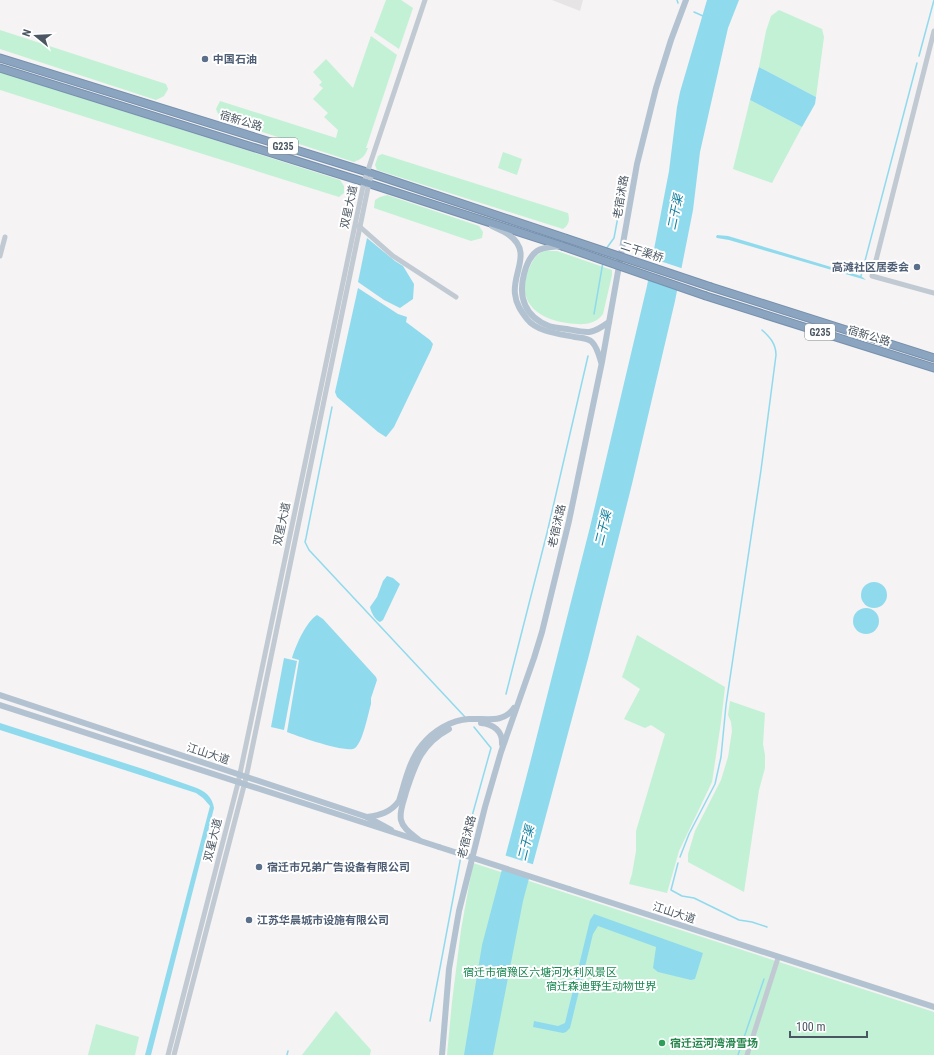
<svg xmlns="http://www.w3.org/2000/svg" width="934" height="1055" font-family="'Roboto Condensed','Noto Sans SC',sans-serif">
  <style>
    .education { fill: #e6e4e5 }
    .green { fill: #c3f1d5 }
    .water { fill: #90daee }
    .pier { fill: #f5f3f3 }
    .lines { fill: none; stroke-linecap: round; stroke-linejoin: round }
    .stream { stroke: #90daee; stroke-width: 1.5 }
    .highway-casing { stroke: #7690ad; stroke-width: 9 }
    .minor { stroke: #c1cad2; stroke-width: 5 }
    .major { stroke: #b3c2d1; stroke-width: 6 }
    .highway { stroke: #8ba5c1; stroke-width: 7 }
    .highway-bridge-casing { stroke: #7690ad; stroke-width: 9; stroke-linecap: butt }
    .major-bridge { stroke: #b3c2d1; stroke-width: 6 }
    .highway-bridge { stroke: #8ba5c1; stroke-width: 7 }
    .service-dot { fill: #5c6f8a; stroke: #fff; stroke-width: 1.5 }
    .leisure-dot { fill: #2e9e5b; stroke: #fff; stroke-width: 1.5 }
    .labels { text-anchor: middle; dominant-baseline: central; stroke-width: 4; stroke-linejoin: round; paint-order: stroke }
    .shield { fill: #fff; stroke: #808990; stroke-width: 1 }
    .shield-label { font-size: 10px; font-weight: bold; fill: #4a5661 }
    .service-label { font-size: 11px; font-weight: bold; fill: #4e5e75; stroke: #fff; text-anchor: start }
    .street-label { font-size: 11px; fill: #4a5661; stroke: #fff }
    .park-label { font-size: 11px; fill: #17864f; stroke: #fff }
    .leisure-label { font-size: 11px; font-weight: bold; fill: #27864d; stroke: #fff; text-anchor: start }
    .water-label { font-size: 12px; font-style: italic; fill: #0c7c9b; stroke: #fff }
  </style>
  <rect width="100%" height="100%" fill="#f5f3f3"/>
  <path class="education" d="M552 0H583L580 11Z"/>
  <g class="green">
    <path d="M386 0H401L413 8 399 49 374 32Z"/>
    <path d="M779 10 822 29 824 37 816 97 759 67 766 31 771 16Z"/>
    <path d="M0 30 166 84 168 89 164 96 156 100 0 49Z"/>
    <path d="M371 36 397 55 366 148H368C365 156 362 159 354 162L226 120 219 116 216 109 220 101 336 138 338 130 324 117 328 113 313 99 323 88 319 85 322 82 313 72 326 59 353 88Z"/>
    <path d="M0 72 340 180 344 186V193L339 197 0 90Z"/>
    <path d="M750 100 802 127 772 183 733 169Z"/>
    <path d="M503 152 522 159 517 175 498 168Z"/>
    <path d="M382 154 568 213C570 220 569 225 563 229L377 170 375 165 378 156Z"/>
    <path d="M387 195 479 226 483 232 482 238 471 241 374 208 375 200 380 197Z"/>
    <path d="M545 251H557L612 270V275L603 314C594 326 581 325 567 323 538 319 516 302 528 271 532 262 535 254 545 251Z"/>
    <path d="M637 635 725 687 721 722 712 782 679 851 667 893 629 884 632 874 636 851V831L665 734 651 725 645 728 624 719 640 689 622 677Z"/>
    <path d="M730 701 765 713 763 744 765 755V768L759 790 744 892 688 862V854L695 831 721 780 728 757 732 731 731 722 728 715Z"/>
    <path d="M473 863 934 1012V1055H447L452 1002 461 930Z"/>
    <path d="M336 1011 371 1050 370 1055H302Z"/>
    <path d="M96 1024 139 1037 135 1055H88Z"/>
  </g>
  <g class="water">
    <path d="M707 0H739L728 28 700 152 693 210 675 301 632 484 589 655 523 901 493 1055H464L482 945 530 763 590 527 647 286 669 171 677 107 680 92Z"/>
    <path d="M759 67 816 97 815 104 802 127 750 100Z"/>
    <path d="M717 235 728 236 861 276 866 280 729 240 717 238 716 237Z"/>
    <path d="M367 238 395 261 403 266 414 284 413 299 400 308 384 300 358 282Z"/>
    <path d="M358 288 398 314 407 317 406 322 430 340 433 344 431 350 394 427 386 437 378 432 337 397 335 392Z"/>
    <path d="M387 576 393 578 400 584 383 620 380 622C375 620 371 612 370 607L377 597 383 581Z"/>
    <circle cx="874" cy="595" r="13"/>
    <circle cx="866" cy="621" r="13"/>
    <path d="M317 615 323 619 376 677 377 680 371 698V704C368 714 363 742 355 748 348 754 297 736 287 732L299 660 292 658C296 645 306 622 317 615Z"/>
    <path d="M284 658 297 661 284 730 271 727Z"/>
    <path d="M0 723 143 769 194 787C205 791 212 796 214 808L151 1055H145L210 806 203 798 196 793 0 730Z"/>
    <path d="M594 914 703 953 695 979 691 980 658 972 653 968 656 947 598 926 593 934 570 1028 566 1032 563 1033 533 1027 534 1021 558 1026 565 1023 590 920Z"/>
  </g>
  <g class="pier">
    <path d="M651 258 684 269 680 289 647 278Z"/>
    <path d="M504 855 535 865 531 879 500 869Z"/>
  </g>
  <g class="lines">
    <g class="stream">
      <path d="M677 0 678 3"/>
      <path d="M694 12 703 16"/>
      <path d="M919 56 934 0"/>
      <path d="M606 249 614 238 620 206"/>
      <path d="M861 276 917 63"/>
      <path d="M594 314 603 262"/>
      <path d="M332 407 306 538 305 542 309 550 465 717"/>
      <path d="M506 694 547 533 588 356"/>
      <path d="M462 852 491 748 474 727"/>
      <path d="M680 857 689 834 715 784 721 757 726 705 761 470 776 355C776 344 770 337 762 330"/>
      <path d="M678 863 671 890 682 896 694 898 739 920 752 922 767 927"/>
      <path d="M430 1021 461 856"/>
      <path d="M287 1055 288 1051"/>
      <path d="M738 1055 764 979"/>
    </g>
    <defs>
      <g id="highway">
        <path d="M0 58 367 172 565 238"/>
        <path d="M0 68 364 182 562 246"/>
        <path d="M711 287 934 358"/>
        <path d="M706 296 934 368"/>
      </g>
    </defs>
    <use href="#highway" class="highway-casing"/>
    <g class="minor">
      <path d="M934 31 872 276 934 293"/>
      <path d="M359 226 393 256 456 297"/>
      <path d="M0 256 5 237"/>
      <path d="M168 1055 238 783 364 182 425 0"/>
      <path d="M174 1055 246 778 369 183 372 174"/>
      <path d="M747 1055 778 958"/>
    </g>
    <g class="major">
      <path d="M492 226C498 229 504 231 509 235 533 252 512 273 515 294 516 304 521 311 527 319 537 332 560 334 575 337 581 338 588 338 592 342 597 347 599 355 601 362"/>
      <path d="M561 246C554 247 543 247 537 251 530 256 526 266 524 274 518 297 525 317 549 326 554 328 561 328 567 329 588 333 591 335 609 322"/>
      <path d="M0 695 367 817 391 830"/>
      <path d="M0 705 439 847"/>
      <path d="M481 723C493 724 503 731 502 744"/>
      <path d="M367 817C380 815 390 813 399 801 405 782 409 761 422 745 433 731 451 720 469 719 486 718 503 724 514 708"/>
      <path d="M419 840C412 834 403 829 401 820 399 811 404 801 406 792 415 765 421 744 449 729"/>
      <path d="M569 889 934 1007"/>
      <path d="M442 1055 449 969 459 911 485 807 501 752 534 658 542 632 569 521 602 362 637 164 656 88 671 40 686 0"/>
    </g>
    <use href="#highway" class="highway"/>
    <defs>
      <g id="highway-bridge">
        <path d="M565 238 711 287"/>
        <path d="M562 246 706 296"/>
      </g>
    </defs>
    <use href="#highway-bridge" class="highway-bridge-casing"/>
    <path class="major-bridge" d="M439 847 569 889"/>
    <use href="#highway-bridge" class="highway-bridge"/>
  </g>
  <g class="service-dot">
    <circle cx="205" cy="59" r="4"/>
    <circle cx="917" cy="267" r="4"/>
    <circle cx="259" cy="867" r="4"/>
    <circle cx="249" cy="920" r="4"/>
  </g>
  <circle class="leisure-dot" cx="662" cy="1043" r="4"/>
  <g class="labels">
    <g class="shield">
      <rect x="268" y="138" width="30" height="16" rx="3"/>
      <rect x="805" y="324" width="30" height="16" rx="3"/>
    </g>
    <g class="shield-label">
      <text x="283" y="146">G235</text>
      <text x="820" y="332">G235</text>
    </g>
    <g class="service-label">
      <text x="213" y="59">中国石油</text>
      <text x="909" y="267" text-anchor="end">高滩社区居委会</text>
      <text x="267" y="867">宿迁市兄弟广告设备有限公司</text>
      <text x="257" y="920">江苏华晨城市设施有限公司</text>
    </g>
    <g class="street-label">
      <text transform="translate(241 121) rotate(17)">宿新公路</text>
      <text transform="translate(621 197) rotate(-80)">老宿沭路</text>
      <text transform="translate(349 207) rotate(-78)">双星大道</text>
      <text transform="translate(642 252) rotate(18)">二干渠桥</text>
      <text transform="translate(869 336) rotate(17)">宿新公路</text>
      <text transform="translate(282 524) rotate(-78)">双星大道</text>
      <text transform="translate(557 526) rotate(-77)">老宿沭路</text>
      <text transform="translate(208 754) rotate(18)">江山大道</text>
      <text transform="translate(467 837) rotate(-76)">老宿沭路</text>
      <text transform="translate(213 840) rotate(-76)">双星大道</text>
      <text transform="translate(674 913) rotate(18)">江山大道</text>
    </g>
    <g class="park-label">
      <text x="540" y="972">宿迁市宿豫区六塘河水利风景区</text>
      <text x="601" y="986">宿迁森迪野生动物世界</text>
    </g>
    <g class="leisure-label">
      <text x="670" y="1043">宿迁运河湾滑雪场</text>
    </g>
    <g class="water-label">
      <text transform="translate(675 212) rotate(-78)">二干渠</text>
      <text transform="translate(603 528) rotate(-76)">二干渠</text>
      <text transform="translate(526 843) rotate(-76)">二干渠</text>
    </g>
  </g>
  <g transform="translate(36 36) rotate(288)" stroke="#ffffff" stroke-width="3" paint-order="stroke">
  <path d="M0-3L7 15L0 10L-7 15Z" fill="#4a5661"/>
  <text y="-6" font-size="11" font-weight="bold" text-anchor="middle" fill="#4a5661">N</text>
  </g>
  <path d="M790 1031v6h77v-6" fill="none" stroke="#4a5661" stroke-width="2"/>
  <text x="796" y="1031" font-size="12" fill="#4a5661" stroke="#ffffff" stroke-width="3" paint-order="stroke">100 m</text>
</svg>
